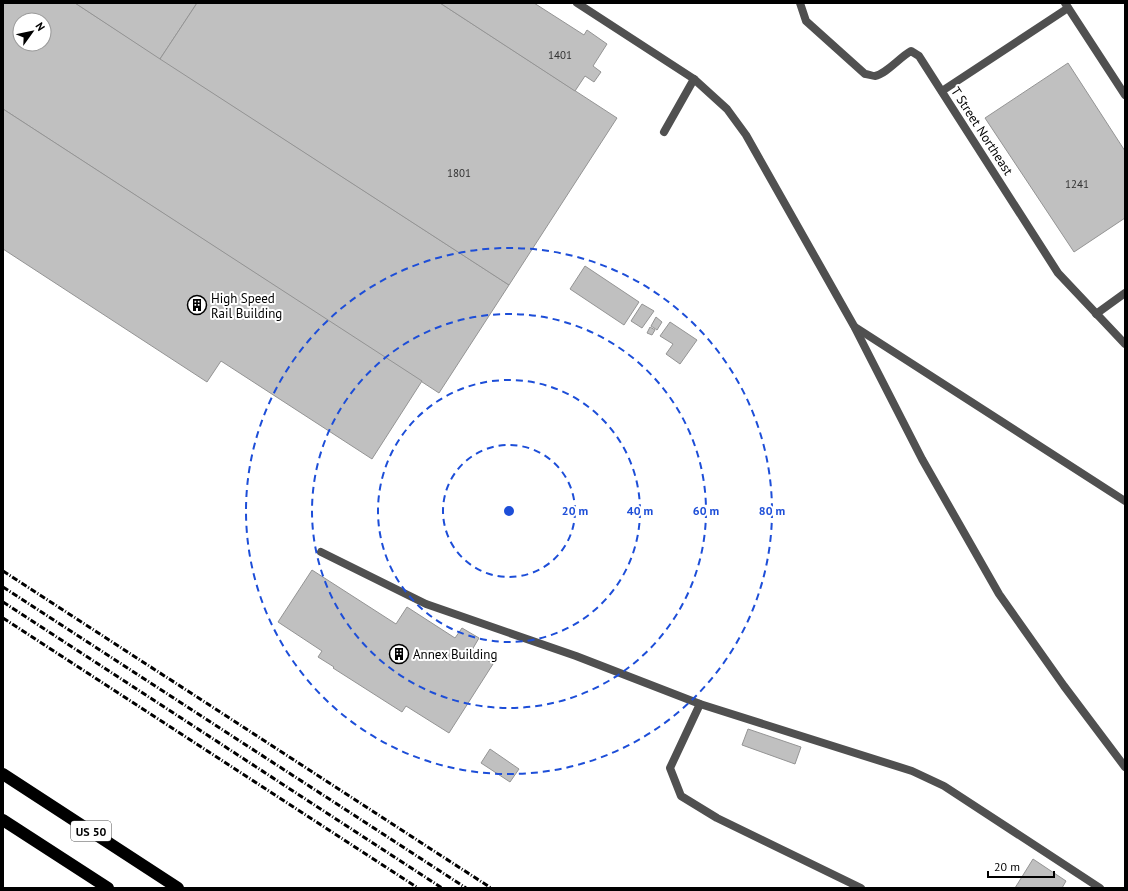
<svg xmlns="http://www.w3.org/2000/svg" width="1128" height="891" font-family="'PT Sans',sans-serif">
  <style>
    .building { fill: #c0c0c0; stroke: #949494; fill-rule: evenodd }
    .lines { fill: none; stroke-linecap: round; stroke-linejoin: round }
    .lane { stroke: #505050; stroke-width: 8 }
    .highway { stroke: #000; stroke-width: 12 }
    .rail { stroke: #000; stroke-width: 3; stroke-dasharray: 6 2 1 2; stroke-linecap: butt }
    .ring { fill: none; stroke: #1d4ed8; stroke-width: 2; stroke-dasharray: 7 5 }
    .labels { text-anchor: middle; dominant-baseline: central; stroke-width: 4; stroke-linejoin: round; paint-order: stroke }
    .number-label { font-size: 11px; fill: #303030 }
    .shield { fill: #fff; stroke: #4c4c4c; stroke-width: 1 }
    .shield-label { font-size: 12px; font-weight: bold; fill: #000 }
    .street-label { font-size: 13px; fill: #000; stroke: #fff }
    .poi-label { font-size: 13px; fill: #000; stroke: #fff; text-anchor: start }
    .centre { fill: #1d4ed8; stroke: #fff; stroke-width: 2 }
    .ring-label { font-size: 12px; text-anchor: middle; font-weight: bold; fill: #1d4ed8; stroke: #fff; stroke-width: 4; stroke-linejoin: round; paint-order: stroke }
  </style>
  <rect width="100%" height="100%" fill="#fff"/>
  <g class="building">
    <path d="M3 3H75L509 285 439 393 3 109ZM20 20H44V44H20Z"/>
    <path d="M75 3H197L160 59Z"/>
    <path d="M197 3H440L617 118 509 285 160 59Z"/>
    <path d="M440 3H534L584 35 587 30 607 44 593 66 601 72 594 82 585 76 575 91Z"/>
    <path d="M1068 63 1125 151V218L1074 252 985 118Z"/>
    <path d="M3 109 422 381 372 459 221 361 207 382 3 249Z"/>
    <path d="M585 266 639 302 624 325 570 289Z"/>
    <path d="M642 304 654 311 642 328 631 321Z"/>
    <path d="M656 317 662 322 657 330 651 326Z"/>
    <path d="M670 322 697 340 680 364 666 354 673 344 660 336Z"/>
    <path d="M650 327 655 330 652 335 647 333Z"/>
    <path d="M312 570 396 624 407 607 455 638 462 628 479 638 472 650 493 664 449 733 406 706 402 712 333 668 334 667 318 657 322 651 278 622Z"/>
    <path d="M748 729 801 747 795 764 742 745Z"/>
    <path d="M490 749 519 769 510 782 481 763Z"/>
    <path d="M1033 859 1066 881 1062 888H1015Z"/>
  </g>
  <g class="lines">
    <g class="lane">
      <path d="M577 3 694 79 727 109 746 135 854 326 922 459 999 594 1064 686 1125 767"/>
      <path d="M800 3 806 21 865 74C868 74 872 76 875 76 886 74 900 57 911 51L919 56 1058 273 1125 344"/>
      <path d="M1065 3 1125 95"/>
      <path d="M942 91 1068 8"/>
      <path d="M664 132 694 79"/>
      <path d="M1096 314 1125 293"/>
      <path d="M855 327 1125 501"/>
      <path d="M321 552 426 604 576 656 700 704 912 771 944 786 1100 888"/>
      <path d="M700 704 670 768 681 796 717 818 861 888"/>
    </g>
    <g class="highway">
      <path d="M3 774 178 888"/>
      <path d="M3 820 108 888"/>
    </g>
    <g class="rail">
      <path d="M3 571 491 888"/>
      <path d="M3 587 466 888"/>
      <path d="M3 602 442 888"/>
      <path d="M3 618 418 888"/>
    </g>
  </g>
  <g class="ring">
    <circle cx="509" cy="511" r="66"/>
    <circle cx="509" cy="511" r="131"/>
    <circle cx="509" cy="511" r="197"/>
    <circle cx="509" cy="511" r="263"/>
  </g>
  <defs>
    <symbol id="building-ring" viewBox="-11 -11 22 22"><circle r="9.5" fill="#fff" stroke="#000" stroke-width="1.5"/><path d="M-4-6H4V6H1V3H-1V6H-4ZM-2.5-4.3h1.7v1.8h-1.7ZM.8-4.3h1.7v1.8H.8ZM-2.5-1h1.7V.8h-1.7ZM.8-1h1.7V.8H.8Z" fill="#000"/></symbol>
  </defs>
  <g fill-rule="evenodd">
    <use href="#building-ring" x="186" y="294" width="22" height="22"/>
    <use href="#building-ring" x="388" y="643" width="22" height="22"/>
  </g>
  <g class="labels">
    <g class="number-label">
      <text x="560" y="55">1401</text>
      <text x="459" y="173">1801</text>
      <text x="1077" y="184">1241</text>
    </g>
    <rect class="shield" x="71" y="821" width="40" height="20" rx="3"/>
    <g class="shield-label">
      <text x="91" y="831">US 50</text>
    </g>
    <g class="street-label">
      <text transform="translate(982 131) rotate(57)">T Street Northeast</text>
    </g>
    <g class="poi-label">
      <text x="211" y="298">High Speed<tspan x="211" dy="15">Rail Building</tspan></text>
      <text x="413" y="654">Annex Building</text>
    </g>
  </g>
  <circle cx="509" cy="511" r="6" class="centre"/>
  <g class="ring-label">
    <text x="575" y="515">20 m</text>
    <text x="640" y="515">40 m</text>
    <text x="706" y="515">60 m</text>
    <text x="772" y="515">80 m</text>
  </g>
  <rect width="1128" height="891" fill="none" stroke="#000000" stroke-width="8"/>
  <g transform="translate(32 32) rotate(57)"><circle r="19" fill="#ffffff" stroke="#999999"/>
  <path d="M0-3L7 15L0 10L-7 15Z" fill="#000000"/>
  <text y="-6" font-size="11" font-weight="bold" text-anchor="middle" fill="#000000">N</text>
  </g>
  <path d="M988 871v6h66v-6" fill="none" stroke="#000000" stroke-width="2"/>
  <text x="994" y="871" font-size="12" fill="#000000" stroke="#ffffff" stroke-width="3" paint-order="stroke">20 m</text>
</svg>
